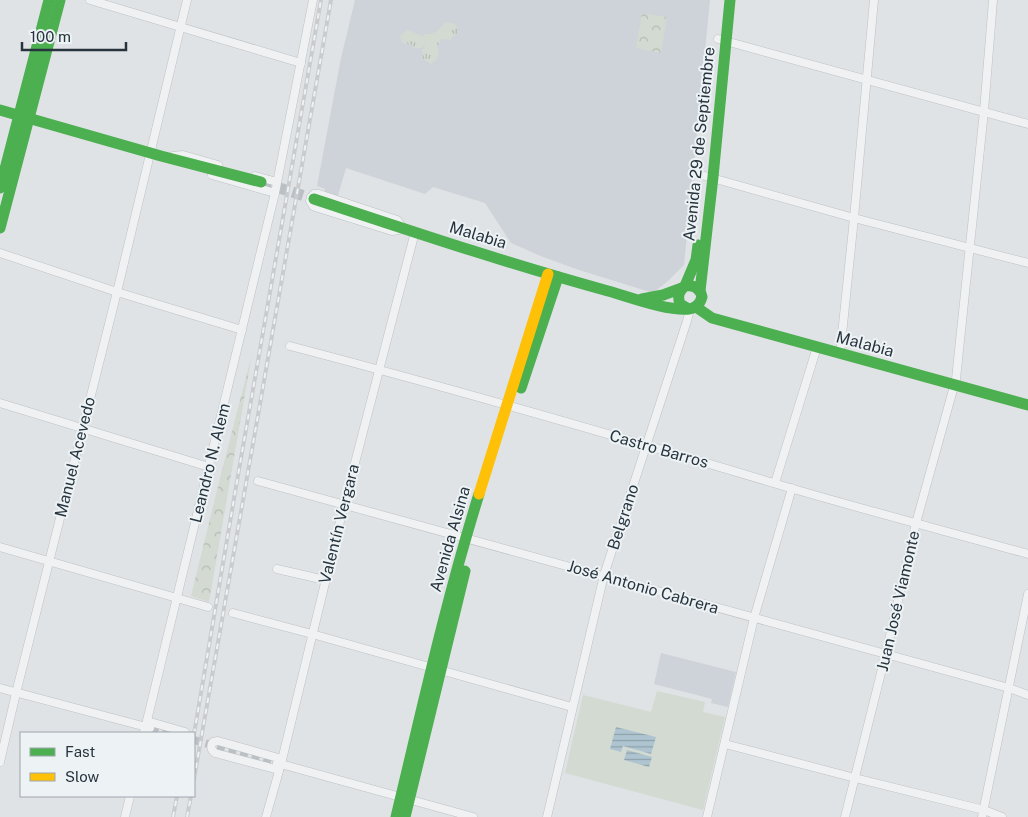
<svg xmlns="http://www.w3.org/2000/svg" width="1028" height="817" font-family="'Public Sans',sans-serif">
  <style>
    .built { fill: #ced3d9 }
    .grass { fill: url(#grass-tufts) }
    .park { fill: url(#park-crowns) }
    .pitch { fill: #d2dad1 }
    .water { fill: url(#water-rules) }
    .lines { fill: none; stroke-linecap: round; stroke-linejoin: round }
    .street-tunnel { stroke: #bbc0c4; stroke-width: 8; stroke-dasharray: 8 4; stroke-linecap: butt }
    .secondary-tunnel { stroke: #bbc0c4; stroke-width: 11; stroke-dasharray: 11 5.5; stroke-linecap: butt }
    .street-casing { stroke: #bec1c4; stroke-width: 9 }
    .street { stroke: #eff1f2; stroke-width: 8 }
    .fast { stroke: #4caf50; stroke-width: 11 }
    .slow { stroke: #ffc107; stroke-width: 11 }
    .rail-casing { stroke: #c9cbcd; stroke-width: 4 }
    .rail { stroke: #edf2f5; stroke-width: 2; stroke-dasharray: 5.5; stroke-linecap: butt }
    .labels { text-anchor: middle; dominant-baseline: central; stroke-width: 4; stroke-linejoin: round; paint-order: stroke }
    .street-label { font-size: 16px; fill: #27343e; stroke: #edf2f5 }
  </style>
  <defs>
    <pattern id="grass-tufts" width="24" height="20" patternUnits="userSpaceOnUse" patternTransform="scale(1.25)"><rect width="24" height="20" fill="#d2dad1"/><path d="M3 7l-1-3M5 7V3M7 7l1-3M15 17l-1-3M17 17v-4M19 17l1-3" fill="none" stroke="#b4bcb4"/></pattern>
    <pattern id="park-crowns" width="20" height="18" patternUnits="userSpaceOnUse" patternTransform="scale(1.25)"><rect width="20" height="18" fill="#d2dad1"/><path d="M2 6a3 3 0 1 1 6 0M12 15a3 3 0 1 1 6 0" fill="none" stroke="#b4bcb4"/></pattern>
    <pattern id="water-rules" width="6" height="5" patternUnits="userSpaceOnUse" patternTransform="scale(1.25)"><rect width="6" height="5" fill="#aec5d1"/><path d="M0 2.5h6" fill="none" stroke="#8ea1ab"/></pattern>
  </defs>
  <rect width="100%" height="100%" fill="#e0e3e6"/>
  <g class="built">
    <path d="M355 0H710L684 265 668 281 654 292H650L579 270 543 257 511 243 485 203 433 187 425 194 346 168 337 199 325 195V189L317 186 341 58Z"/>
    <path d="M661 653 736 672 728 707 711 703 712 699 654 684Z"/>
  </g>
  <path class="grass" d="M445 22 456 24 458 32 450 40 441 39 440 43 437 46 439 51 437 59 431 64 423 59 422 50 425 47 424 45 422 48H414L411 44 402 43 400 35 408 30 422 36C426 33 429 34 433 33 439 31 442 26 445 22Z"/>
  <g class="park">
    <path d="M642 13 667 17 661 53 636 48Z"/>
    <path d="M252 354 209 602 191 596 220 478Z"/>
  </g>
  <path class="pitch" d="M657 691 705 702 703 712 725 717 703 810 565 773 583 695 651 712Z"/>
  <g class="water">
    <path d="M616 727 656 737 651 754 623 746 621 752 610 749Z"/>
    <path d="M627 750 652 757 649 767 624 760Z"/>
  </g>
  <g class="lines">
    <g class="street-tunnel">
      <path d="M151 728 170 733"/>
      <path d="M194 740 276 763"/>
    </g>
    <path class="secondary-tunnel" d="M261 182 314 199"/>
    <defs>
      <g id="street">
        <path d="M90 0 301 63"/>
        <path d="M718 39 1028 124"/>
        <path d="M173 156 183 155 218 165"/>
        <path d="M212 175 275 193"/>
        <path d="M255 176 277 182"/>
        <path d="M705 176 854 218 1028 263"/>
        <path d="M314 194H319L397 220 404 229 392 231 315 207 313 206 310 201 311 197Z"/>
        <path d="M0 253 117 292 242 330"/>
        <path d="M290 346C458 390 624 438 790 488 869 511 949 532 1028 554"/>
        <path d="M840 354 854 218 874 0"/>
        <path d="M0 403 209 467"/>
        <path d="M258 481 1009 688 1028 695"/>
        <path d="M775 483 817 347"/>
        <path d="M0 547 208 607"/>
        <path d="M277 569 325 580"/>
        <path d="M233 613 312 634 572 707"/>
        <path d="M0 688 150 728"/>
        <path d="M147 721 185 732"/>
        <path d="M144 733 275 193 313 0"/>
        <path d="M725 744 855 778 984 810 1002 817"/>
        <path d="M0 762 16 693 117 292 187 0"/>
        <path d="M277 763 473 817"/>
        <path d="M279 770 215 753C211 750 210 746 213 742L218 741 282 759"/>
        <path d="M125 817 130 796"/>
        <path d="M266 817 281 764 344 505 415 232"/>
        <path d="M547 817 604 575 687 321 690 309"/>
        <path d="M707 817 754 618 792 488"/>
        <path d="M845 817 886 653 916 523 956 379 984 111 993 0"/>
        <path d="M982 817 1028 594"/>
      </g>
    </defs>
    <use href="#street" class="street-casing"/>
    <use href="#street" class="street"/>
    <g class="fast">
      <path d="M0 110 161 156 261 182"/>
      <path d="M0 188 49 0"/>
      <path d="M314 199C411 231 509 264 608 291 630 297 666 311 689 309 696 308 700 304 702 297 700 288 694 285 685 286 679 291 677 296 680 304L687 308"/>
      <path d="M0 228 60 0"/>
      <path d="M685 286 696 260 698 245"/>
      <path d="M700 291 713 177 730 0"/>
      <path d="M642 299 663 295 682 288"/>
      <path d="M696 307 712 318 1028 405"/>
      <path d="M521 388 558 277"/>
      <path d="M396 817C422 709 446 600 479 494"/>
      <path d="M405 817 465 571"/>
    </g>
    <path class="slow" d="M479 494 548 274"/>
    <defs>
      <g id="rail">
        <path d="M194 734 237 481 321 0"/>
        <path d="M194 779 331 0"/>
        <path d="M173 817 177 796"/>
        <path d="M187 817 191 796"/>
      </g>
    </defs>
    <use href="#rail" class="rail-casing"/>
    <use href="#rail" class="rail"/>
  </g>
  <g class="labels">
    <g class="street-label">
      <text transform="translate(699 144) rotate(-84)">Avenida 29 de Septiembre</text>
      <text transform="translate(478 235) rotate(17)">Malabia</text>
      <text transform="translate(865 344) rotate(15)">Malabia</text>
      <text transform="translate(659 449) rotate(16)">Castro Barros</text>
      <text transform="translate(75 457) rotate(-76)">Manuel Acevedo</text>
      <text transform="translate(210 463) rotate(-76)">Leandro N. Alem</text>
      <text transform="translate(623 517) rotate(-72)">Belgrano</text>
      <text transform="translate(339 524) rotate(-76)">Valentín Vergara</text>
      <text transform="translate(450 539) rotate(-74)">Avenida Alsina</text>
      <text transform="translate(643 587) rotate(16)">José Antonio Cabrera</text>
      <text transform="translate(898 601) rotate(-77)">Juan José Viamonte</text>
    </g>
  </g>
  <rect x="20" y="732" width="175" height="65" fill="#edf2f5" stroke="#9ea6ac"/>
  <rect x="30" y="748" width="25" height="8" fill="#4caf50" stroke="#9ea6ac"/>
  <text x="65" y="757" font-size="15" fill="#27343e">Fast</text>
  <rect x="30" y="773" width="25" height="8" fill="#ffc107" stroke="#9ea6ac"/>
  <text x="65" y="782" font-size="15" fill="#27343e">Slow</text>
  <path d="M22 42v8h104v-8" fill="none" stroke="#27343e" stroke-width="2.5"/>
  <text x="30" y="42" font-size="15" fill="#27343e" stroke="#edf2f5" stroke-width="4" paint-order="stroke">100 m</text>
</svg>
